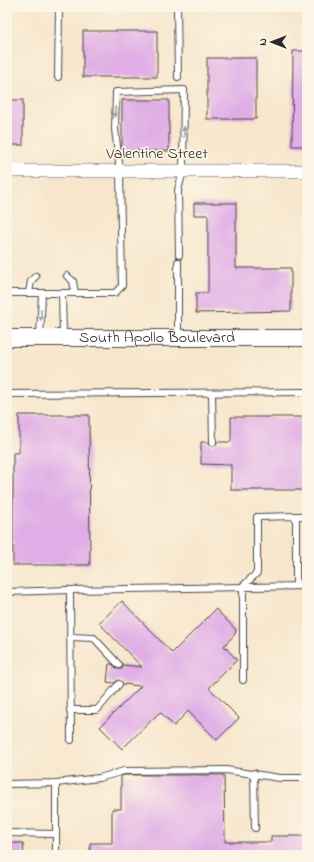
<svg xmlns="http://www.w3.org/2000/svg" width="314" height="862" font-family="'Indie Flower',sans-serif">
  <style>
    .building { fill: #e0ade6 }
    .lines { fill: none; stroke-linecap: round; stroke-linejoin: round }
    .service-casing { stroke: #4a4743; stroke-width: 8 }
    .minor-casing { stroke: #4a4743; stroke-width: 14 }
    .tertiary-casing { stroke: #4a4743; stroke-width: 18 }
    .service { stroke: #fff; stroke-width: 6 }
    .minor { stroke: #fff; stroke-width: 13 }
    .tertiary { stroke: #fff; stroke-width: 16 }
    .oneway { fill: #a0a0a0 }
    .labels { text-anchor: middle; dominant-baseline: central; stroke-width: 3.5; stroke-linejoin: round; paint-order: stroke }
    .street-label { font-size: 16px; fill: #2b2b2b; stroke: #fcf5e5 }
  </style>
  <rect width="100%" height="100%" fill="#fcf5e5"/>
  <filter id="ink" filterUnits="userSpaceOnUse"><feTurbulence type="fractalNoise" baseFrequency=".025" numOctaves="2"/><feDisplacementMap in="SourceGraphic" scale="8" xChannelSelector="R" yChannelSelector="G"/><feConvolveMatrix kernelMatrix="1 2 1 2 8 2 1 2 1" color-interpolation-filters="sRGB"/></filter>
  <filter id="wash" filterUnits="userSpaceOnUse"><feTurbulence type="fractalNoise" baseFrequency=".012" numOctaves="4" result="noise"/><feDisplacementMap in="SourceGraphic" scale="16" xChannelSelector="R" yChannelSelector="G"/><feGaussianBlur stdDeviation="0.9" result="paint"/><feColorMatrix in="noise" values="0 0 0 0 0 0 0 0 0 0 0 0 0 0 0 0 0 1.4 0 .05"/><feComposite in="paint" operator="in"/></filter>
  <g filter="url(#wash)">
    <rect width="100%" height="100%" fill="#f7e6cc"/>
    <g id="blocks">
      <g class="building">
        <rect x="83" y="31" width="74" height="46"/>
        <path d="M293 51H307V146H292Z"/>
        <rect x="207" y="58" width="49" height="61"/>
        <rect x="7" y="100" width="16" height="45"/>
        <rect x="122" y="100" width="47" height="51"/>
        <path d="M194 203H236V268H291V311L196 313V293H208V215H194Z"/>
        <path d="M19 415H89L90 565H13V453H19Z"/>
        <path d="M231 417H307V490H231V465L201 464V442H208L213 446 217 442H231Z"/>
        <path d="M122 601 172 653 216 609 236 630 235 634 224 646 237 660 209 688 239 718 217 740 188 711 174 726 160 712 122 749 100 727 141 686 123 684 119 680 114 683 107 682 109 664H112L118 669H122L123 665 142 667 99 623Z"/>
        <path d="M125 775H224L225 842H271V836H307V855H90V843H112V809H121V776Z"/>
        <path d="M7 843H23L24 855H7Z"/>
      </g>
    </g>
  </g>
  <g filter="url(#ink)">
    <use href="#blocks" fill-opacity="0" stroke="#4a4743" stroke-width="1"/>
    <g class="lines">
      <defs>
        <g id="service">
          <path d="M177 7 178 77"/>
          <path d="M58 77 59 7"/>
          <path d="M67 276 73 281 75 293"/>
          <path d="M7 293H115L122 286 120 171 115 129 116 92 184 90 183 171 178 190 179 255"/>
          <path d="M29 293 31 281 36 276"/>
          <path d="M62 293 63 336"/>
          <path d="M40 337 42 293"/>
          <path d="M178 338V262"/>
          <path d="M212 393 213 442"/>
          <path d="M7 394 307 392"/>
          <path d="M296 516H307"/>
          <path d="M70 590 307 586"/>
          <path d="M7 592 70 590 71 740"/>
          <path d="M70 637 94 638 119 665"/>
          <path d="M243 680V586L257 573V517L296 516V586"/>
          <path d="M70 710H97L119 684"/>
          <path d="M254 773 255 828"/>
          <path d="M56 783V855"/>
          <path d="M7 784 56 783 99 778 124 771 226 770 280 778H307"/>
          <path d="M7 833 56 834"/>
        </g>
        <path id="minor" d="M7 171H307"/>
        <g id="tertiary">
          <path id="s1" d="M7 338H307"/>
        </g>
      </defs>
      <use href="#service" class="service-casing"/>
      <use href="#minor" class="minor-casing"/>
      <use href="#tertiary" class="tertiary-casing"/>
      <use href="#service" class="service"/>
      <use href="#minor" class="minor"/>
      <use href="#tertiary" class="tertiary"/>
    </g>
    <defs><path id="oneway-solid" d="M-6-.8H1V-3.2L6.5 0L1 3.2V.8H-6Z"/></defs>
    <g class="oneway">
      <use href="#oneway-solid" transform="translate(115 112) rotate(92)"/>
      <use href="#oneway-solid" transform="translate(184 132) rotate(-89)"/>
      <use href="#oneway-solid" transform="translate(41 315) rotate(92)"/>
    </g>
  </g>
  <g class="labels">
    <g class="street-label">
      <text x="157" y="154">Valentine Street</text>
      <text stroke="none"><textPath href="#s1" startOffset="150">South Apollo Boulevard</textPath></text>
    </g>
  </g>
  <rect width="314" height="862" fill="none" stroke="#fcf5e5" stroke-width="24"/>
  <g transform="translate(272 42) rotate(270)" stroke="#fcf5e5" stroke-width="3" paint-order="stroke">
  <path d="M0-3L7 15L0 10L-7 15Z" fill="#2b2b2b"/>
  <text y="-6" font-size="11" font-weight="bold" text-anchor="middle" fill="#2b2b2b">N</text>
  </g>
</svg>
